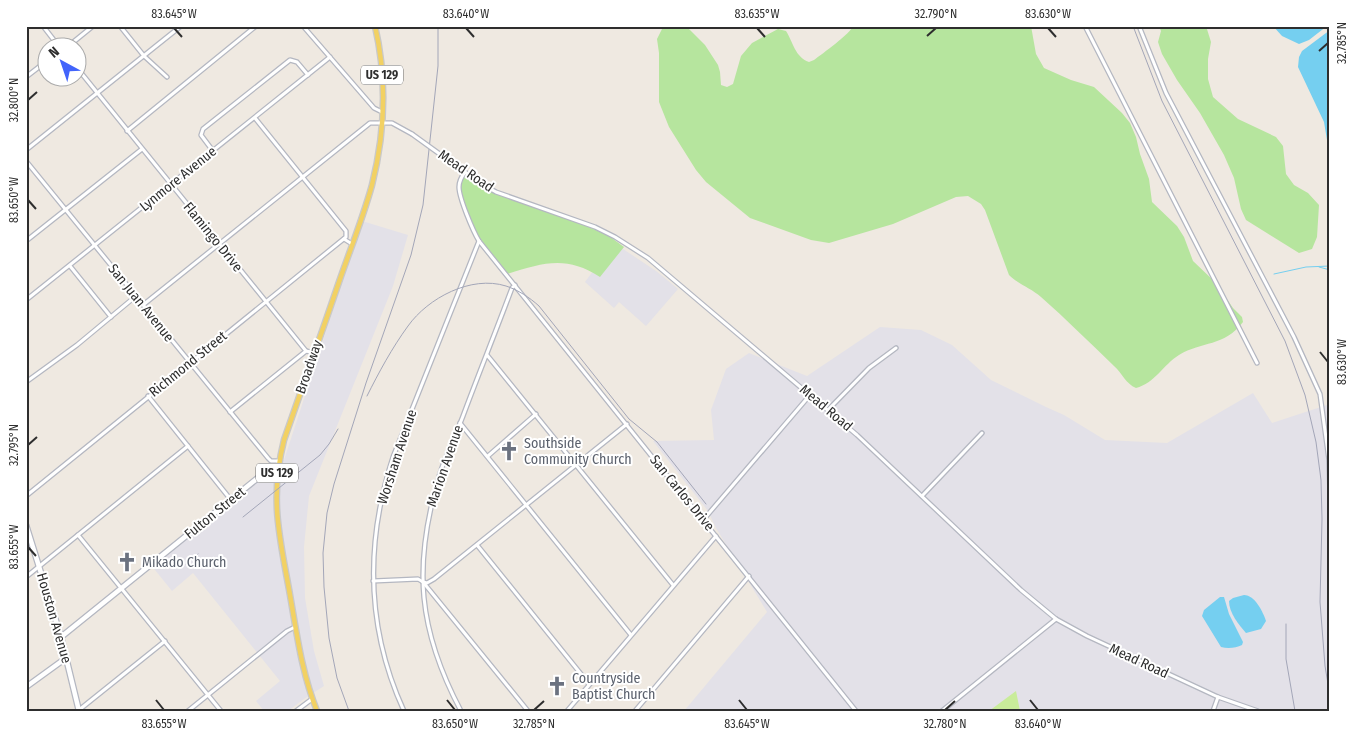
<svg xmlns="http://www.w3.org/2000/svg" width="1356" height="737" font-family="'Fira Sans Condensed',sans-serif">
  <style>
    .industrial { fill: #e3e1e8 }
    .green { fill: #b6e59e }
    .pitch { fill: #c9ec9a }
    .water { fill: #75cff0 }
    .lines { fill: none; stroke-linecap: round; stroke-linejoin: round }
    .stream { stroke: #75cff0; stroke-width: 1 }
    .street-casing { stroke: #b4b7c1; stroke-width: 5.5 }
    .secondary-casing { stroke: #b4b7c1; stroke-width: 7 }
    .primary-casing { stroke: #c9c9c9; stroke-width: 7 }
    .street { stroke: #fff; stroke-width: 3 }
    .secondary { stroke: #fff; stroke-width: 4.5 }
    .primary { stroke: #f2d163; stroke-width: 4.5 }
    .rail { stroke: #a3a6b8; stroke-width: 1 }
    .street-bridge-casing { stroke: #b4b7c1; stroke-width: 5.5; stroke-linecap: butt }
    .street-bridge { stroke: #fff; stroke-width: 3 }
    .ticks { fill: none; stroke: #2e2e2e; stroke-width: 2 }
    .labels { text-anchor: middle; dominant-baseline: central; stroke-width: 4; stroke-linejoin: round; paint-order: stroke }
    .shield { fill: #fff; stroke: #6d6d6d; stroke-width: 1 }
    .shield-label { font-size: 12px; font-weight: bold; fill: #2e2e2e }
    .street-label { font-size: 14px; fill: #2e2e2e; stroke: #fff }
    .worship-label { font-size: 14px; fill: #5b616d; stroke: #fff; text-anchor: start }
    .neatline { fill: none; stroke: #2e2e2e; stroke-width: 2 }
    .ticks-label { font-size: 12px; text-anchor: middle; fill: #2e2e2e }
  </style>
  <rect width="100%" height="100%" fill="#efe9e1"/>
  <g class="industrial">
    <path d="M362 221 408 235 393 286 309 496 304 547 305 598 314 651 324 686 304 699 288 711H264L256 701 280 681 193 573 172 591 151 565 284 460Z"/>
    <path d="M614 243 656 271 678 289 646 326 619 302 614 308 585 282Z"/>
    <path d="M880 327 921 330 952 345 991 380 1046 407 1064 415 1105 440 1167 443 1253 393 1272 423 1330 404V711H684L767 612 716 528 708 511 653 441 714 440 711 410 726 369 749 353 807 376Z"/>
  </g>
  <g class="green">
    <path d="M666 26H686L705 45 718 65 720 72 721 85 727 87 733 84 741 56 752 43 778 29 786 31C793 42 795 57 809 62L814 60C822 54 851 33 853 26H1031L1036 54 1044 68 1071 80 1094 87 1122 113 1130 123 1136 137 1140 154 1149 179 1152 202 1177 226 1184 237 1193 261 1215 282 1233 308 1242 317 1243 322C1224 347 1202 341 1179 355 1163 365 1155 383 1136 388 1126 384 1122 373 1114 366 1090 343 1066 319 1041 297 1031 288 1018 284 1009 275L985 210 981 204 968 196 956 197 893 224 829 243 811 240 750 218 706 182 696 170 669 127 659 102V53L657 39 662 29Z"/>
    <path d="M1159 26H1206L1211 42 1208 59V79L1213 97 1238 119 1276 137 1283 146 1286 174 1294 185 1308 193 1319 205 1317 237 1312 249 1299 253 1246 220 1241 209 1234 178 1224 155 1200 113 1177 80 1162 54 1158 42 1161 31Z"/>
    <path d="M463 173 483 189 580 223 609 236 624 247 600 277C566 255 543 263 507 274L479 240 474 231 460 191V181Z"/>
  </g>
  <path class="pitch" d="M1016 691 1020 711H989Z"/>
  <g class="water">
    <path d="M1273 26H1327L1309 40 1299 44 1282 36Z"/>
    <path d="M1330 30V158L1324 122 1298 67 1299 57 1302 51Z"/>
    <path d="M1244 595C1255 595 1263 612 1266 621L1261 629 1246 633C1239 625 1229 613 1229 601L1233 598Z"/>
    <path d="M1220 597H1224L1229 614 1243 642 1242 645C1236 648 1228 649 1221 647L1202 616 1204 610Z"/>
  </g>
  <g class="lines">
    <g class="stream">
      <path d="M1319 267 1330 270"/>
      <path d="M1274 274 1306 267 1330 266"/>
    </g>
    <defs>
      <g id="street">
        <path d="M43 26 60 48"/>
        <path d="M120 26 144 56 167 77"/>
        <path d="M303 26 374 108 382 112"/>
        <path d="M1085 26 1257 363"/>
        <path d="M1139 26 1166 93 1294 337 1320 394 1329 460 1330 495"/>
        <path d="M66 48 93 26"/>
        <path d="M78 69 306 351 315 353"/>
        <path d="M26 77 48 60"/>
        <path d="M127 131 256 26"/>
        <path d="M26 150 181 26"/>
        <path d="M213 151 201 135 203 129 290 60 297 62 308 75"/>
        <path d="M448 160 480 183 496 192 595 227 615 237 648 258 857 435 1021 590 1056 619 1087 636 1218 697 1258 711"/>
        <path d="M26 161 268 458 271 461H279"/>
        <path d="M465 172C462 176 459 182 459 187 459 198 473 231 479 241L856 711"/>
        <path d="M344 239 352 244"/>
        <path d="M26 241 142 149"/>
        <path d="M70 266 111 317"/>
        <path d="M26 300 330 57"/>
        <path d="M143 305 370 123H392L412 134"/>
        <path d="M487 355 673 585"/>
        <path d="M26 382 77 345 136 296"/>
        <path d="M148 396 231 500"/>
        <path d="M828 410 869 368 896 348"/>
        <path d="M230 412 306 351"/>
        <path d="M460 423 631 635"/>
        <path d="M488 456 536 414"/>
        <path d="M26 496 346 237V231L255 118"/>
        <path d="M922 496 982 433"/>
        <path d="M704 519 810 395"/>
        <path d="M78 535 221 711"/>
        <path d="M477 545 589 684"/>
        <path d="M26 577 188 446"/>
        <path d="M373 581 418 579 423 582 528 711"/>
        <path d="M423 582 427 583 434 579 627 424"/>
        <path d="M79 710 165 641"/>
        <path d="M188 711 287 631 295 627"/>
        <path d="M296 711 312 699"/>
        <path d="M404 711C366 628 365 543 393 457L479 241"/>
        <path d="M461 711C418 630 413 567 438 480 444 458 455 437 463 416 479 373 496 331 512 288L515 285"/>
        <path d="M567 711 716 536"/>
        <path d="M635 711 749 576"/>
        <path d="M942 711 1056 619"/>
        <path d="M1213 711 1218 697"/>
      </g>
      <g id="secondary">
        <path d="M26 525 61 637 79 711"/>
        <path d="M61 637 264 473 271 470 278 471"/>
        <path d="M26 687 66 658"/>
      </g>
      <path id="primary" d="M317 711C302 674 297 635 290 595 280 538 269 500 284 440 302 388 321 335 339 282 350 250 363 218 372 185 385 133 387 78 375 26"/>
    </defs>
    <use href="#street" class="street-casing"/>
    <use href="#secondary" class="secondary-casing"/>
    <use href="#primary" class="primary-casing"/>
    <use href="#street" class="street"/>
    <use href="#secondary" class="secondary"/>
    <use href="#primary" class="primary"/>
    <g class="rail">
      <path d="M1133 26 1162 101 1285 341 1305 395 1316 442 1321 480 1322 519 1320 602 1325 666 1330 696"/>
      <path d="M367 396C379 372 392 348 408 326 428 298 471 275 506 286 518 290 529 297 539 306L629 419 657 442 706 504"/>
      <path d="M243 517 320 455 329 444 338 429"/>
      <path d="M186 564 198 554"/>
      <path d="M1286 624V659L1295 711"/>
      <path d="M349 711 337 678 329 638 324 587 323 553 327 513 334 484 366 383 411 255 423 205 438 66V26"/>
    </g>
    <defs>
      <path id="street-bridge" d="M412 134 448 160"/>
    </defs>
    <use href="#street-bridge" class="street-bridge-casing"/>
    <use href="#street-bridge" class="street-bridge"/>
  </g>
  <path class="ticks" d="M174 28 182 37M466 28 474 37M757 28 765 37M1048 28 1056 37M927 36 936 28M1319 51 1328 43M28 100 37 92M28 200 36 209M1320 352 1328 362M28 445 37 437M28 547 36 556M156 700 164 710M447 700 455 710M739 700 747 710M1030 700 1038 710M534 710 544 701M945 710 955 701"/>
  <defs>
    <symbol id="church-bare" viewBox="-9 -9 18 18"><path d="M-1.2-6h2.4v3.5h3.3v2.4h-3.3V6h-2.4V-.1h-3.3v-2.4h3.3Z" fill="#6b7280" stroke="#fff" stroke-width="2.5" paint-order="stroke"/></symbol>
  </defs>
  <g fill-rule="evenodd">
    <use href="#church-bare" x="495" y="437" width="28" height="28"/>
    <use href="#church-bare" x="113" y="548" width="28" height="28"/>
    <use href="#church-bare" x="543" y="672" width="28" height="28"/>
  </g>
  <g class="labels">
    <g class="shield">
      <rect x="361" y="65.5" width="42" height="19" rx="4"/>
      <rect x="256" y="463.5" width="42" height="19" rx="4"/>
    </g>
    <g class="shield-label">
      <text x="382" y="75">US 129</text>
      <text x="277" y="473">US 129</text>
    </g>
    <g class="street-label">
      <text transform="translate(466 171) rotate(34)">Mead Road</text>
      <text transform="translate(178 179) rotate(-39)">Lynmore Avenue</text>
      <text transform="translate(213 237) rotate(51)">Flamingo Drive</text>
      <text transform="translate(141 303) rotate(51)">San Juan Avenue</text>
      <text transform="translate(188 364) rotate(-39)">Richmond Street</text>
      <text transform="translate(309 367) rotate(-71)">Broadway</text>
      <text transform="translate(826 408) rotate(40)">Mead Road</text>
      <text transform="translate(397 457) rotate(-72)">Worsham Avenue</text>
      <text transform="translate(445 466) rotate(-71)">Marion Avenue</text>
      <text transform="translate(682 493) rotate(51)">San Carlos Drive</text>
      <text transform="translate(215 513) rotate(-39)">Fulton Street</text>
      <text transform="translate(54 618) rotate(74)">Houston Avenue</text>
      <text transform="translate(1139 661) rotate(25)">Mead Road</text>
    </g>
    <g class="worship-label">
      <text x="524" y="443">Southside<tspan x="524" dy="16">Community Church</tspan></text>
      <text x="142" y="562">Mikado Church</text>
      <text x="572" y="678">Countryside<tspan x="572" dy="16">Baptist Church</tspan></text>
    </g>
  </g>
  <rect width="1356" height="737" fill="none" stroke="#ffffff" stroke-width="55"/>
  <g transform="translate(62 62) rotate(320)"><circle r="24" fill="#ffffff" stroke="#ababab"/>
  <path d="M0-4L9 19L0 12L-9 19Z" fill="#4264fb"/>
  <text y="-8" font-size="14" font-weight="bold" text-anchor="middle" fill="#2e2e2e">N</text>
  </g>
  <rect x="28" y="28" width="1300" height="682" class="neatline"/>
  <g class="ticks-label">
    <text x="174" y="18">83.645°W</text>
    <text x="466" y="18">83.640°W</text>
    <text x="757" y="18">83.635°W</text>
    <text x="936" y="18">32.790°N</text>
    <text x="1048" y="18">83.630°W</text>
    <text transform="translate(1342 43) rotate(-90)" y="4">32.785°N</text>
    <text transform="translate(14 100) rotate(-90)" y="4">32.800°N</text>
    <text transform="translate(14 200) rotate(-90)" y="4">83.650°W</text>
    <text transform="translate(1342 362) rotate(-90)" y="4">83.630°W</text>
    <text transform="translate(14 445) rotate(-90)" y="4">32.795°N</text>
    <text transform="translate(14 547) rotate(-90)" y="4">83.655°W</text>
    <text x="164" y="728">83.655°W</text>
    <text x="455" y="728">83.650°W</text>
    <text x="534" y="728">32.785°N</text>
    <text x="747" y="728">83.645°W</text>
    <text x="945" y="728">32.780°N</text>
    <text x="1038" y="728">83.640°W</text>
  </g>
</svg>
